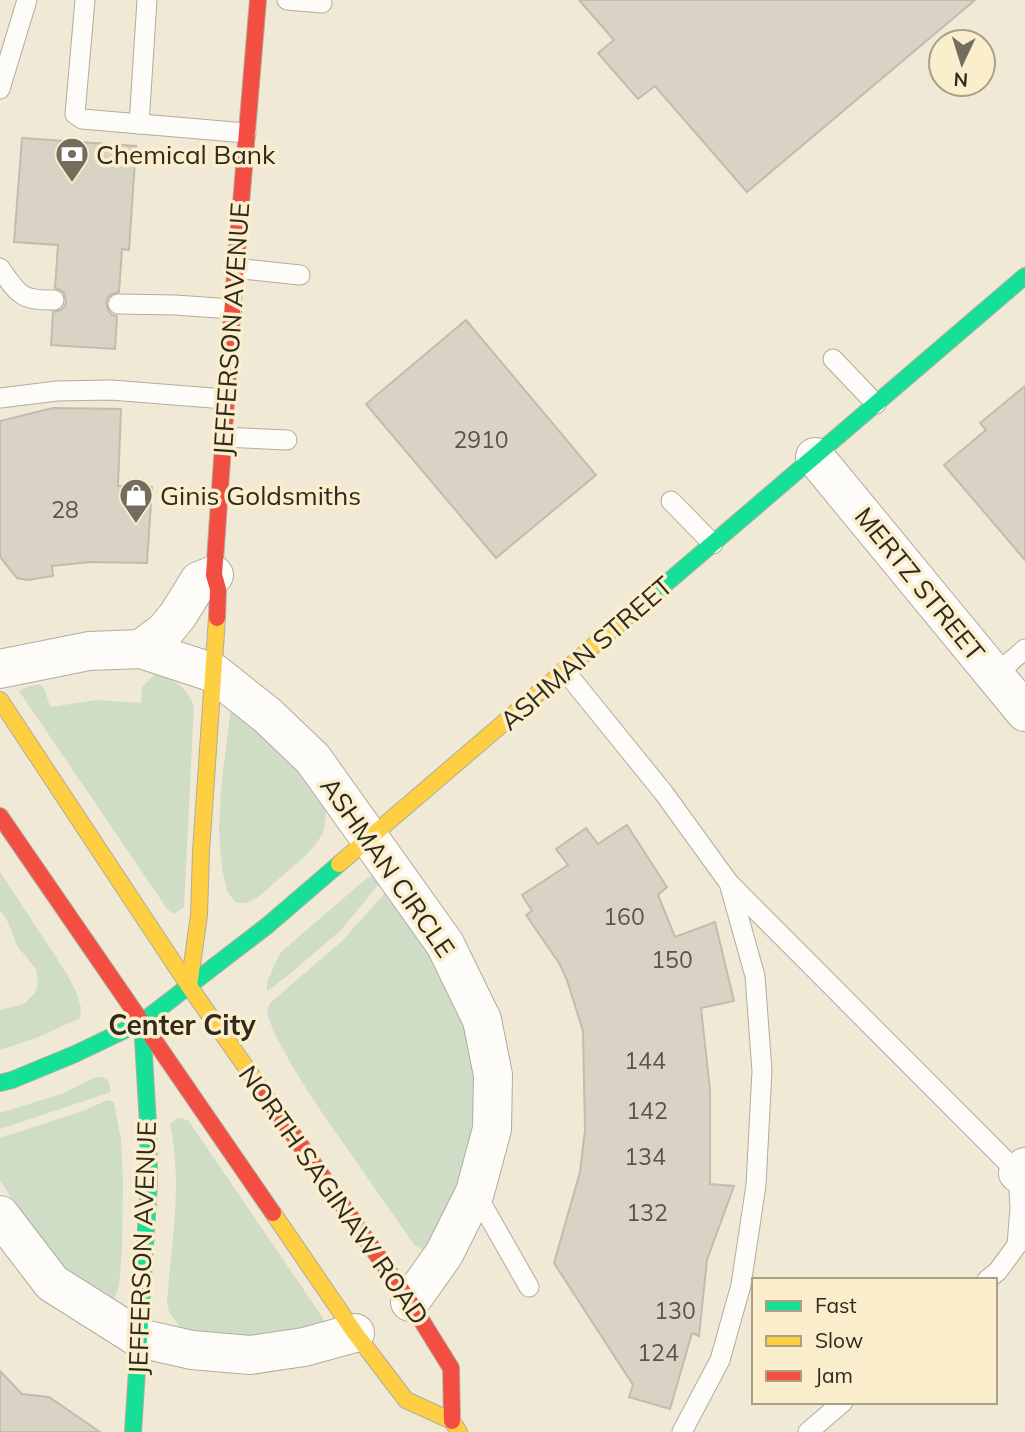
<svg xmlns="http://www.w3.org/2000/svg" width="1025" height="1432" font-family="Mulish,sans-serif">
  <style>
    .green { fill: #cfddc7 }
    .building { fill: #d8d3c4; stroke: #c2bcae; stroke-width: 2 }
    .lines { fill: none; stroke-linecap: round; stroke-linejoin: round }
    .lane-casing { stroke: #b1ac9d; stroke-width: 21 }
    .street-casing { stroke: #b1ac9d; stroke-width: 40 }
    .fast-casing { stroke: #b1ac9d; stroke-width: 18 }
    .slow-casing { stroke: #b1ac9d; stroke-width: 18 }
    .jam-casing { stroke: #b1ac9d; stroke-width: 18 }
    .lane { stroke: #fdfcf9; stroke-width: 19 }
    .street { stroke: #fdfcf9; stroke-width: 38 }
    .fast { stroke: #16e098; stroke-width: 16 }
    .slow { stroke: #ffcf43; stroke-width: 16 }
    .jam { stroke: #f24e42; stroke-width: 16 }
    .labels { text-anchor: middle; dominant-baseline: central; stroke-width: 7; stroke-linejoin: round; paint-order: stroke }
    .number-label { font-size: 23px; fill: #595447 }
    .poi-label { font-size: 26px; fill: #2f2a1d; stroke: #faeecc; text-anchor: start }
    .street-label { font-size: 26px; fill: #2f2a1d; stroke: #faeecc }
    .neighbourhood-label { font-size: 28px; font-weight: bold; fill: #2f2a1d; stroke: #faeecc }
  </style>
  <rect width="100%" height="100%" fill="#f0e9d6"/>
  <g class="green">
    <path d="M154 675C175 679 186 686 194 706L184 907 174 914 168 910 19 691 27 687 40 684 45 690 50 707 97 700 141 703 142 687Z"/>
    <path d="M231 706 257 722 325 802 326 816 323 833 316 844 304 857 257 898 246 903H236L227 891 222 868 219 831 221 790Z"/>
    <path d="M0 872 67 974 77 994 81 1008 80 1018 36 1038 0 1050V1010L24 1004 35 993 38 984 36 969 18 947 6 918 0 910Z"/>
    <path d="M372 876 378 879 379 884 341 930 286 977 267 991V982L280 953 366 879Z"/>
    <path d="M386 892 428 952 459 1007 477 1077 473 1157 427 1248 422 1249 415 1246 314 1101 294 1069 274 1033 267 1013 270 1003 342 941Z"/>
    <path d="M96 1077H102L108 1080 111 1092 0 1129V1113L61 1094Z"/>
    <path d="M108 1100 114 1102 121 1140 123 1179 122 1250 119 1285 115 1298 111 1301 70 1274 51 1254 13 1200 0 1180V1138L80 1112Z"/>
    <path d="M179 1118 188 1120 323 1318 324 1324 236 1342 181 1329 169 1312 167 1302C171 1244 183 1183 170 1125L174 1120Z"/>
  </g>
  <g class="building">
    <path d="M579 0H975L747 192 655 86 638 99 598 53 614 40Z"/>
    <path d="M22 138 136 146 129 250 122 249 119 292 112 294 108 297 106 303 108 310 112 315 117 316 115 349 51 345 53 312 61 310 65 306 66 301 64 293 61 290 55 288 58 245 14 242Z"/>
    <path d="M466 320 596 475 496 558 366 404Z"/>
    <path d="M1025 386V560L944 465 986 430 980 423Z"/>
    <path d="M53 408 121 409 118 486 152 487 147 563 91 562 52 566 53 576 27 580 17 578 0 557V421Z"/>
    <path d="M627 825 667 887 658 895 675 937 715 922 734 1001 701 1008 710 1090V1184L734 1186 707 1260 699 1336 692 1333 670 1409 629 1397 633 1385 554 1263 580 1172 585 1130 583 1031 567 980 559 963 526 915 532 911 522 895 568 865 556 849 586 828 598 844Z"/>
    <path d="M0 1371 22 1394 49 1397 100 1432H0Z"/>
  </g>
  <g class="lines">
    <defs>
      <g id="lane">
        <path d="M85 0 75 114 82 119 246 133"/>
        <path d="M287 0 322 3"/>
        <path d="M0 89 27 0"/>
        <path d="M139 124 147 0"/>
        <path d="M0 268C18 294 21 301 54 300"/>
        <path d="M234 268 300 275"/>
        <path d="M118 304 175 305 232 309"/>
        <path d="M833 359 876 404"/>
        <path d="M0 398 57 391 111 390 225 399"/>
        <path d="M222 437 287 440"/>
        <path d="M671 501 713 544"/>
        <path d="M565 671 663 792 729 883 755 976 762 1071 756 1185 741 1285 720 1360 682 1432"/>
        <path d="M995 675 1025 649"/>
        <path d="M730 884 1018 1173 1020 1208 1017 1245 998 1271 987 1280"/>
        <path d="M475 1192 529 1287"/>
        <path d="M808 1432 843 1402"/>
      </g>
      <g id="street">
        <path d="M815 457 1025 712"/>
        <path d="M141 649 165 631 178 615 199 581 214 575"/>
        <path d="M0 669 89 651 141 649 214 673 267 715 313 759 445 944 482 1020 493 1075 492 1129 475 1192 444 1254 410 1302"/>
        <path d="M1018 1173 1025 1167"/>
        <path d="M0 1215 52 1283 139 1338 192 1350 250 1355 304 1347 355 1333"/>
      </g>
      <g id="fast">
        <path d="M634 611 1025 276"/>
        <path d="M0 1083 12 1080 75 1054 142 1022 268 925 339 864"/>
        <path d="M133 1432 149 1183 148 1124 142 1022"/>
      </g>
      <g id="slow">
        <path d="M0 700 189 986 257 1083"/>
        <path d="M339 864 634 611"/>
        <path d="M189 986 199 915 201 852 217 618"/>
        <path d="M273 1213 355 1333 406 1400 452 1421 459 1432"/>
      </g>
      <g id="jam">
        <path d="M217 618 218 589 214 575 234 287 258 0"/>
        <path d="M0 816 273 1213"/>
        <path d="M257 1083 410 1302 451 1368 452 1421"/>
      </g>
    </defs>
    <use href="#lane" class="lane-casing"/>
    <use href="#street" class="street-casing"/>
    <use href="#fast" class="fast-casing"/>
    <use href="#slow" class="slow-casing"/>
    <use href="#jam" class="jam-casing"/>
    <use href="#lane" class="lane"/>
    <use href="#street" class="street"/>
    <use href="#fast" class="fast"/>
    <use href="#slow" class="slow"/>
    <use href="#jam" class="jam"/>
  </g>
  <defs>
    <symbol id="bank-pin" viewBox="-11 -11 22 30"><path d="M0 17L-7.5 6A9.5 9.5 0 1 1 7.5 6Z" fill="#736d5e" stroke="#faeecc"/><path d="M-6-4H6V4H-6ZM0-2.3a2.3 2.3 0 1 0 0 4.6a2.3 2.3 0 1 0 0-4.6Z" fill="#fff"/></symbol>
    <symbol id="shop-pin" viewBox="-11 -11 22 30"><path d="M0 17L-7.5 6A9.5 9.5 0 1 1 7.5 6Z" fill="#736d5e" stroke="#faeecc"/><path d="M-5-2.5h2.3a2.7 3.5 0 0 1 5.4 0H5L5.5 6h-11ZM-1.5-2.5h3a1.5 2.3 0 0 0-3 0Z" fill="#fff"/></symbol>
  </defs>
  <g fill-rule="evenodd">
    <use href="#bank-pin" x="53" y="135" width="38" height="52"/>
    <use href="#shop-pin" x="117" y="476" width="38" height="52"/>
  </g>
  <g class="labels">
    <g class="number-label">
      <text x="481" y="439">2910</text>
      <text x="65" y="509">28</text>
      <text x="624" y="916">160</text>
      <text x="672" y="959">150</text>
      <text x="645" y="1060">144</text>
      <text x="647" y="1110">142</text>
      <text x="645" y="1156">134</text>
      <text x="647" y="1212">132</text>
      <text x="675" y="1310">130</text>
      <text x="658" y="1352">124</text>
    </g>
    <g class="poi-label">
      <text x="96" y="154">Chemical Bank</text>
      <text x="160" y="495">Ginis Goldsmiths</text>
    </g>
    <g class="street-label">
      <text transform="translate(231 329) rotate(-86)">JEFFERSON AVENUE</text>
      <text transform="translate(920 584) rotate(51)">MERTZ STREET</text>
      <text transform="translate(586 653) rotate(-41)">ASHMAN STREET</text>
      <text transform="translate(388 867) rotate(55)">ASHMAN CIRCLE</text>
      <text transform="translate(334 1195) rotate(55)">NORTH SAGINAW ROAD</text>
      <text transform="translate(142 1248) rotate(-88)">JEFFERSON AVENUE</text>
    </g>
    <g class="neighbourhood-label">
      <text x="182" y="1024">Center City</text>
    </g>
  </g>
  <rect x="752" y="1278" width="245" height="126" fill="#faeecc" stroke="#a9a086" stroke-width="2"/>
  <rect x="766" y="1301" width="35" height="10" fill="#16e098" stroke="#a9a086" stroke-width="2"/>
  <text x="815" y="1313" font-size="21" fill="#2f2a1d">Fast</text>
  <rect x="766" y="1336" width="35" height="10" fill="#ffcf43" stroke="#a9a086" stroke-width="2"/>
  <text x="815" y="1348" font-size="21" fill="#2f2a1d">Slow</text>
  <rect x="766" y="1371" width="35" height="10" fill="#f24e42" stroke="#a9a086" stroke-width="2"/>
  <text x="815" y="1383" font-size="21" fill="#2f2a1d">Jam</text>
  <g transform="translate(962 63) rotate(184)"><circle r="33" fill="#faeecc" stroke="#a9a086" stroke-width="2"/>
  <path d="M0-5L12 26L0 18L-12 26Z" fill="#736d5e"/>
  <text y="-10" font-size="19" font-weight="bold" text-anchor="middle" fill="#2f2a1d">N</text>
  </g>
</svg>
